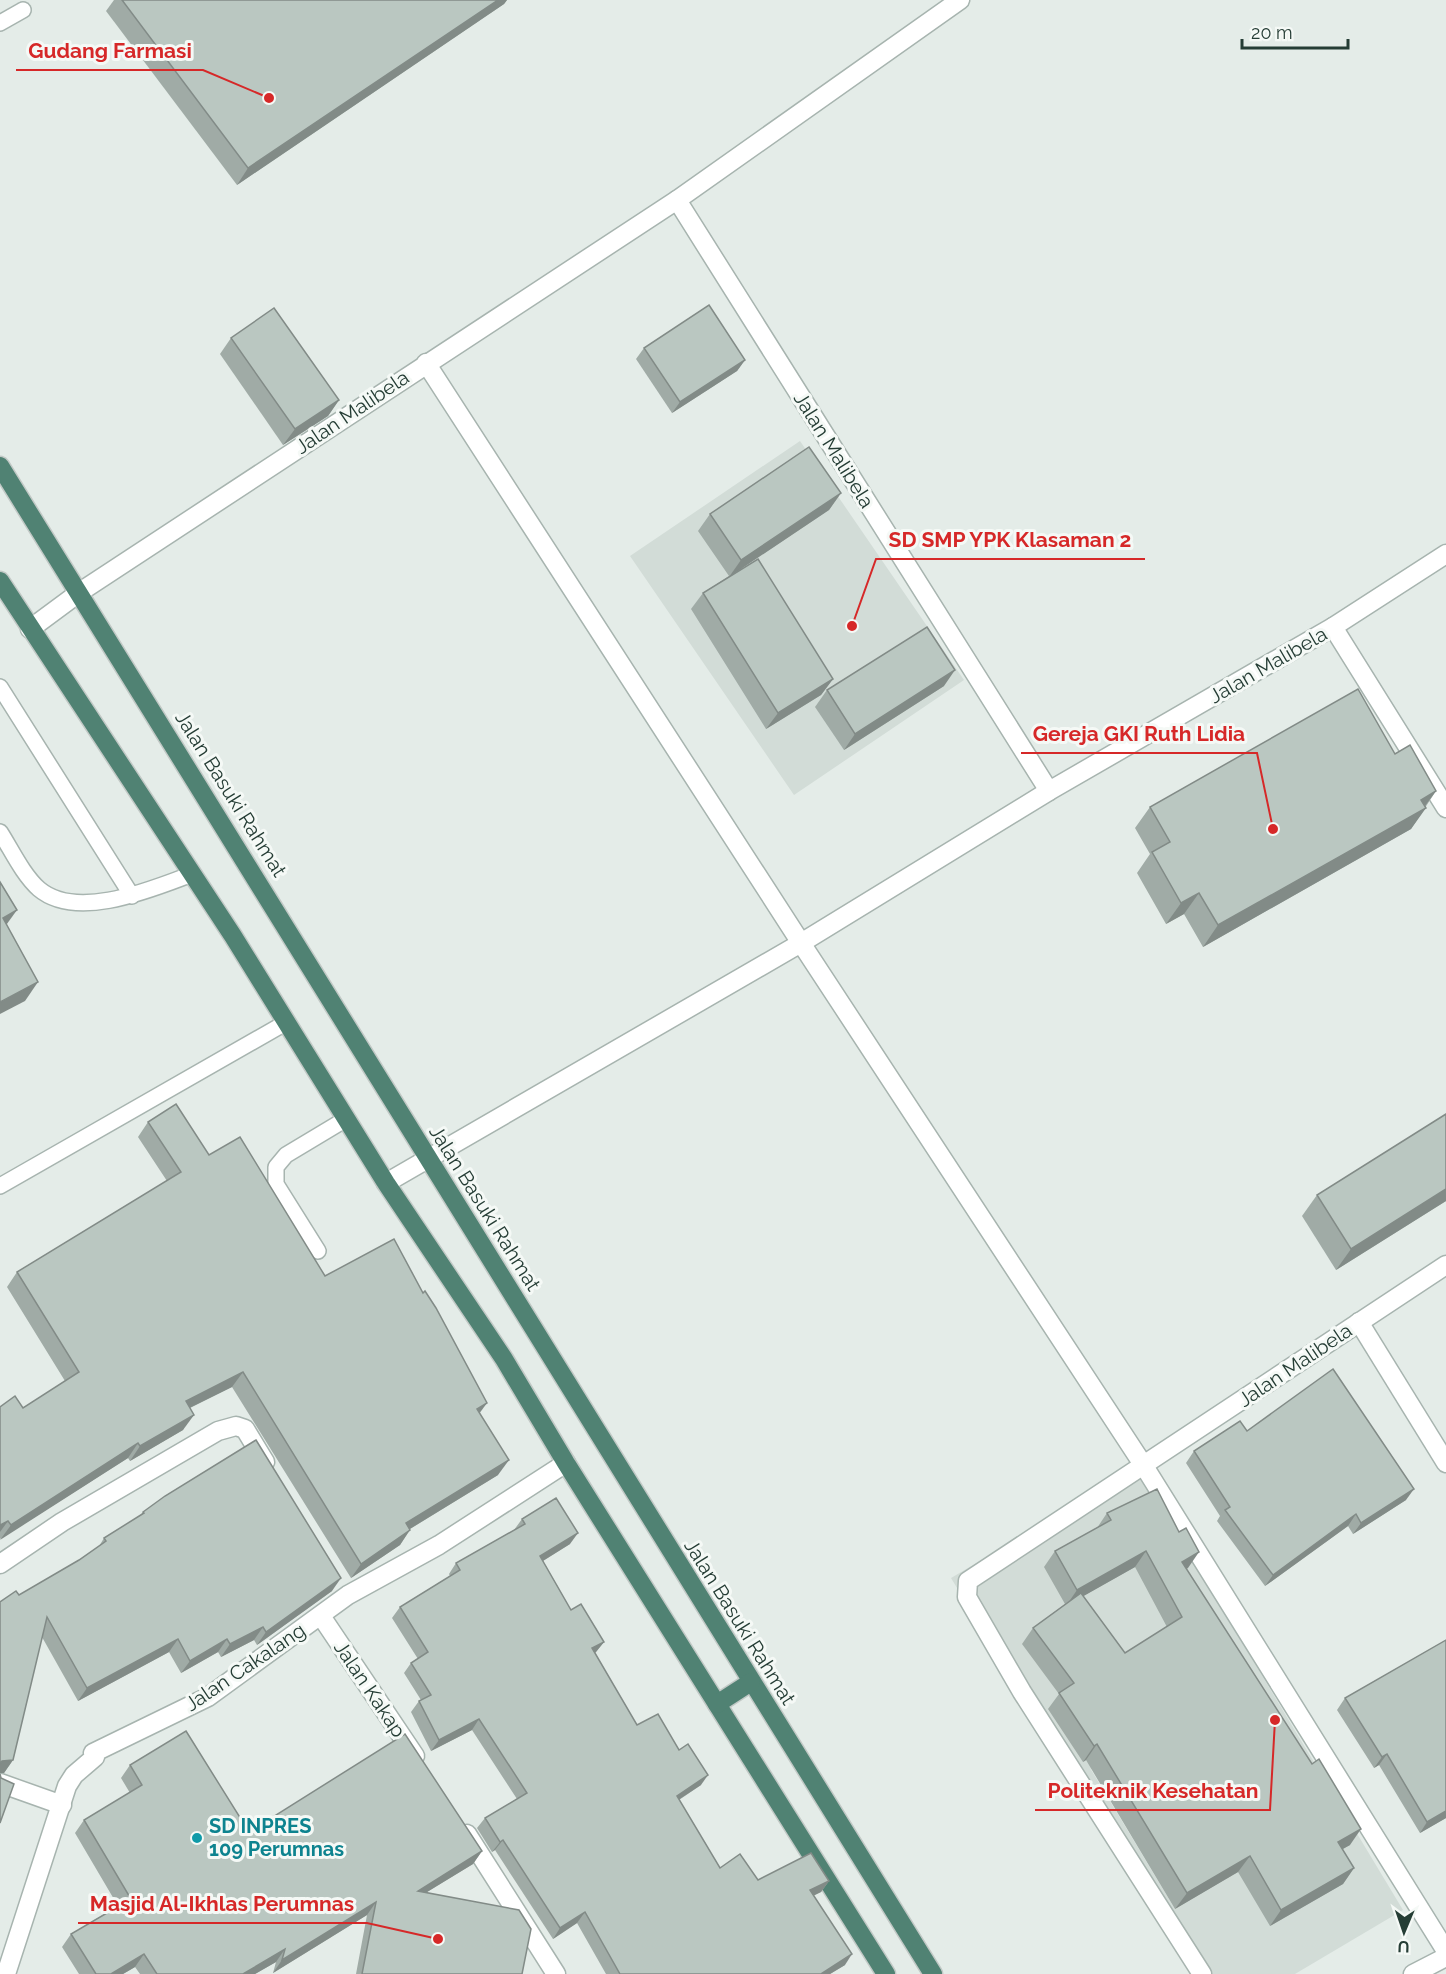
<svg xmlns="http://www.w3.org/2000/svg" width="1446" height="1974" font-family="Raleway,sans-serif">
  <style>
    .built { fill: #d2dcd7; fill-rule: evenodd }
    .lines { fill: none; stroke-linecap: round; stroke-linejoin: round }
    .service-casing { stroke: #a7b4af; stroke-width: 18 }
    .minor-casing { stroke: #a7b4af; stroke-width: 21 }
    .trunk-casing { stroke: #c2c9c6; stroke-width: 21 }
    .service { stroke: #fff; stroke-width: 15 }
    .minor { stroke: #fff; stroke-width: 18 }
    .trunk { stroke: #508273; stroke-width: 18 }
    .wall { fill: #a0aba6; fill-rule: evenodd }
    .shaded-wall { fill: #828b87 }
    .building { fill: #bac7c1; stroke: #828b87; stroke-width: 1.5 }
    .culture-dot { fill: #0f9aa8; stroke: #f5f9f6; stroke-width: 2 }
    .labels { text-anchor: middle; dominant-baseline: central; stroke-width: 6; stroke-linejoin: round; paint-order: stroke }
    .street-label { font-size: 20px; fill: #253d35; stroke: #f5f9f6 }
    .culture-label { font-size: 20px; font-weight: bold; fill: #0d838f; stroke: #f5f9f6; text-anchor: start }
    .leader { fill: none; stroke: #d62828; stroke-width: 2 }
    .callout-dot { fill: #d62828; stroke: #f5f9f6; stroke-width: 2 }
    .callout-label { font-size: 21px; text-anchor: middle; font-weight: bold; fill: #d62828; stroke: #f5f9f6; stroke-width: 6; stroke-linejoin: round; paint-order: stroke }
  </style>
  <rect width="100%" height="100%" fill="#e4ece8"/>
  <g class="built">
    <path d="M800 441 964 680 794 795 630 556ZM798 464 829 510 730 576Z"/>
    <path d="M1137 1468 1403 1910 1295 1974H1190L951 1578ZM1175 1544 1188 1568 1148 1590ZM1090 1768 1226 1879 1175 1909Z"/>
  </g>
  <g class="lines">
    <defs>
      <g id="service">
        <path d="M0 23 23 10"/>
        <path d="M0 687 132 896"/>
        <path d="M0 832C11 849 23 875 39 889 77 921 152 889 192 874"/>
        <path d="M0 1186 287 1022"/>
        <path d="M318 1251 276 1184V1167L286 1155 346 1119"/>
      </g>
      <g id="minor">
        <path d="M677 200 1049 791"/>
        <path d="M426 363 801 943 1049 791 1333 627 1446 808"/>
        <path d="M1333 627 1446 554"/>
        <path d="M30 629 80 592 677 200 960 0"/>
        <path d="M386 1183 801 943 1144 1466 1446 1951"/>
        <path d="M1359 1322 1446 1463"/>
        <path d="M0 1564 62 1522 218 1431 236 1426 245 1429 265 1462"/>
        <path d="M321 1616 415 1756"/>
        <path d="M0 1783 62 1805"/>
        <path d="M467 1834 556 1974"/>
        <path d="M6 1974 67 1786 74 1775 95 1757 93 1753 208 1697 348 1595 439 1545 566 1463"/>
        <path d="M1202 1974 1022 1692 967 1597 968 1581 1446 1265"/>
        <path d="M1413 1974 1446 1957"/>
      </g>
      <g id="trunk">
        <path d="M0 466 933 1974"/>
        <path d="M0 581 233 936 386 1183 504 1359 566 1463 886 1974"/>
        <path d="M717 1704 751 1682"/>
      </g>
    </defs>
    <use href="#service" class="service-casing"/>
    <use href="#minor" class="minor-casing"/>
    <use href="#trunk" class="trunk-casing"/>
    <use href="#service" class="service"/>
    <use href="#minor" class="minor"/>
    <use href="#trunk" class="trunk"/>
  </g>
  <g class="wall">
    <path d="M114 0H507L504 4 237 185 106 11Z"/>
    <path d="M231 338 339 400 328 416 283 445 220 354Z"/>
    <path d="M644 348 745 360 737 371 672 413 636 359Z"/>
    <path d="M841 493 829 510 742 568 833 679 821 695 766 729 691 609 703 593 729 576 698 531 710 514Z"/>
    <path d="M944 686 844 750 815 707 827 690Z"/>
    <path d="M1436 791 1411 829 1203 947 1184 914 1166 924 1137 873 1150 854 1135 828 1150 807Z"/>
    <path d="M1446 1114V1201L1336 1270 1302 1216 1317 1195Z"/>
    <path d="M148 1122 209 1155 325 1276 480 1414 498 1475 410 1529 400 1545 351 1578 232 1387 190 1408 183 1430 130 1461 128 1458 0 1539V1407L23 1408 65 1381 7 1287 17 1272 167 1181 138 1137Z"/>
    <path d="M1247 1431 1406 1500 1353 1534 1348 1526 1265 1586 1217 1521 1220 1516 1186 1463 1194 1451Z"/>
    <path d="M143 1512 332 1591 257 1645 254 1640 221 1657 218 1652 181 1673 169 1652 78 1701 42 1637 13 1760 4 1773 19 1595 79 1560 98 1548 104 1538 140 1516Z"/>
    <path d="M1107 1513 1188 1568 1186 1569 1350 1845 1342 1849 1354 1868 1343 1884 1270 1926 1238 1872 1175 1909 1086 1760 1083 1762 1048 1709 1059 1694 1022 1644 1033 1628 1065 1604 1044 1567 1055 1551 1097 1528ZM1135 1567 1167 1627 1125 1653 1083 1596Z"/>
    <path d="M522 1519 570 1544 543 1561 571 1610 604 1642 595 1653 637 1725 679 1750 701 1785 679 1800 720 1868 758 1880 829 1881 821 1892 813 1896 845 1965 830 1974H606L577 1923 553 1939 495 1850 492 1852 477 1828 485 1818 517 1799 472 1730 431 1751 411 1712 419 1701 421 1700 404 1673 411 1663 418 1659 392 1618 400 1607 450 1576 449 1574 456 1563 514 1530Z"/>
    <path d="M1446 1640V1818L1420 1833 1379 1765 1374 1768 1337 1710 1345 1698Z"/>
    <path d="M130 1765 249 1832 482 1851 473 1864 427 1892 522 1974H356L367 1915 273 1973 276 1962 255 1974H140L135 1967 123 1974H79L62 1947 71 1934 118 1906 75 1833 84 1820 130 1793 121 1778Z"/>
  </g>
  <g class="shaded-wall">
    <path d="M498 0H507L504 4 237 185 248 168Z"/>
    <path d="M745 360 737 371 672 413 680 402Z"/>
    <path d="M339 400 328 416 283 445 295 429Z"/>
    <path d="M841 493 829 510 729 577 741 560Z"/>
    <path d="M955 670 944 686 844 750 855 734Z"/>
    <path d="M833 679 821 695 766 729 778 713Z"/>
    <path d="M1436 791 1422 810 1426 808 1411 829 1203 947 1218 925Z"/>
    <path d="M1199 893 1184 914 1166 924 1181 903Z"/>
    <path d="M17 910 4 928 3 918Z"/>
    <path d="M38 982 25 1001 0 1014V1002Z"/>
    <path d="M1446 1189V1201L1336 1270 1351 1249Z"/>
    <path d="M243 1372 232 1387 175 1415 186 1401Z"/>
    <path d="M487 1403 476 1418 477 1409Z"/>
    <path d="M194 1415 183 1430 130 1461 140 1446Z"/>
    <path d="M138 1443 128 1458 0 1540 11 1525Z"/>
    <path d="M509 1460 498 1475 395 1538 406 1523Z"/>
    <path d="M1414 1489 1406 1500 1353 1534 1361 1523Z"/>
    <path d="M1356 1514 1348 1526 1265 1586 1273 1575Z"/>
    <path d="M8 1521 0 1532V1525Z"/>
    <path d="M410 1530 400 1545 351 1578 361 1564Z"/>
    <path d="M578 1533 570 1544 533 1567 540 1556Z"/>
    <path d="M1146 1551 1135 1567 1066 1606 1077 1590Z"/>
    <path d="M1199 1552 1188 1568 1170 1577 1182 1562Z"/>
    <path d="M341 1578 332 1591 257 1645 266 1632Z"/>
    <path d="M263 1627 254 1640 221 1657 230 1644Z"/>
    <path d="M178 1639 169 1652 78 1701 87 1688Z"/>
    <path d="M227 1639 218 1652 181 1673 190 1661Z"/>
    <path d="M604 1642 596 1652 585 1659 592 1648Z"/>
    <path d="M479 1719 472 1730 431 1751 439 1740Z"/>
    <path d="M1097 1744 1086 1760 1083 1762 1094 1746Z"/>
    <path d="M1387 1754 1379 1765 1374 1768 1382 1757Z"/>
    <path d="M13 1760 4 1773H0V1764L2 1761Z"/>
    <path d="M708 1775 701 1785 669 1806 677 1796Z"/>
    <path d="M1446 1811V1818L1420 1833 1427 1822Z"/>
    <path d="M1361 1829 1350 1845 1327 1858 1338 1842Z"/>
    <path d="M503 1840 495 1850 492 1852 500 1842Z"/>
    <path d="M482 1851 473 1864 409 1903 418 1891Z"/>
    <path d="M1250 1856 1238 1872 1175 1909 1187 1893Z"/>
    <path d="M1354 1868 1343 1884 1270 1926 1281 1910Z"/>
    <path d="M829 1881 821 1892 802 1901 810 1890Z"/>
    <path d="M376 1902 367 1915 273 1973 282 1960Z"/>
    <path d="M585 1912 577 1923 553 1939 560 1928Z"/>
    <path d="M285 1949 276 1962 255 1974H243Z"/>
    <path d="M144 1954 135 1967 123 1974H111Z"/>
    <path d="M852 1954 845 1965 830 1974H821Z"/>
  </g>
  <g class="building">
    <path d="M122 0H498L248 168Z"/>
    <path d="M709 305 745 360 680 402 644 348Z"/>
    <path d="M274 308 339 400 295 429 231 338Z"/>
    <path d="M809 447 841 493 741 560 710 514Z"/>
    <path d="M758 559 833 679 778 713 703 593Z"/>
    <path d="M927 627 955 670 855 734 827 690Z"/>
    <path d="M1358 689 1395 754 1410 745 1436 791 1421 800 1426 808 1218 925 1199 893 1181 903 1152 852 1170 842 1150 807Z"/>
    <path d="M0 882 17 910 3 918 38 982 0 1002Z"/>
    <path d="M176 1104 209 1155 240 1137 325 1276 394 1239 423 1293 425 1291 436 1308 487 1403 477 1409 509 1460 406 1523 410 1530 361 1564 243 1372 186 1401 194 1415 140 1446 138 1443 11 1525 8 1521 0 1525V1407L15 1396 23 1408 79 1372 17 1272 181 1172 148 1122Z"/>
    <path d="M1446 1114V1189L1351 1249 1317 1195Z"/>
    <path d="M1333 1369 1414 1489 1361 1523 1356 1514 1273 1575 1225 1510 1230 1507 1194 1451 1240 1421 1247 1431Z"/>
    <path d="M256 1440 341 1578 266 1632 263 1627 230 1644 227 1639 190 1661 178 1639 87 1688 47 1617 13 1760 2 1761 0 1764V1602L16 1591 19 1595 79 1560 106 1541 104 1538 144 1513 143 1512 165 1496Z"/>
    <path d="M1157 1489 1179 1532 1186 1528 1199 1552 1182 1562 1312 1764 1319 1759 1361 1829 1338 1842 1354 1868 1281 1910 1250 1856 1187 1893 1097 1744 1094 1746 1059 1693 1074 1683 1033 1628 1081 1593 1125 1653 1182 1617 1146 1551 1077 1590 1055 1551 1111 1520 1107 1513Z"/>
    <path d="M556 1498 578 1533 540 1556 571 1610 581 1604 604 1642 592 1648 637 1725 658 1714 679 1750 688 1744 708 1775 677 1796 720 1868 740 1854 758 1880 811 1853 829 1881 810 1890 852 1954 821 1974H620L585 1912 560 1928 503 1840 500 1842 485 1818 527 1793 479 1719 439 1740 419 1701 431 1695 411 1663 428 1652 400 1607 460 1570 456 1563 525 1524 522 1519Z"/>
    <path d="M1446 1640V1811L1427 1822 1387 1754 1382 1757 1345 1698Z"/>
    <path d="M186 1731 249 1832 405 1734 482 1851 418 1891 519 1910 531 1929 522 1974H362L376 1902 282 1960 285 1949 243 1974H157L144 1954 111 1974H96L71 1934 131 1899 84 1820 142 1785 130 1765Z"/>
    <path d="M0 1774 1 1778 14 1784 0 1823Z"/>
  </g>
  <circle class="culture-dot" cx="197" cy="1838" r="6"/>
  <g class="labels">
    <g class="street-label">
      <text transform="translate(352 412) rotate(-34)">Jalan Malibela</text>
      <text transform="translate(834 450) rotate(58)">Jalan Malibela</text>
      <text transform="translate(1268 665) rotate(-30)">Jalan Malibela</text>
      <text transform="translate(231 794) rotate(58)">Jalan Basuki Rahmat</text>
      <text transform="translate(485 1208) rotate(58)">Jalan Basuki Rahmat</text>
      <text transform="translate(1295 1365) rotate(-34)">Jalan Malibela</text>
      <text transform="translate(740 1622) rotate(58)">Jalan Basuki Rahmat</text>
      <text transform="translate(245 1667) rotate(-34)">Jalan Cakalang</text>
      <text transform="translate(370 1689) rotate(56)">Jalan Kakap</text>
    </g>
    <g class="culture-label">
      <text x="209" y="1826">SD INPRES<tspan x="209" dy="23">109 Perumnas</tspan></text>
    </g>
  </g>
  <path class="leader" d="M269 98L203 70H16M852 626L876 559H1145M1273 829L1257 753H1021M1275 1720L1270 1810H1035M438 1939L367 1923H78"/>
  <g class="callout-dot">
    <circle cx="269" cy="98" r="6"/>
    <circle cx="852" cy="626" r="6"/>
    <circle cx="1273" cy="829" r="6"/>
    <circle cx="1275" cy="1720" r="6"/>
    <circle cx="438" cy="1939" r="6"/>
  </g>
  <g class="callout-label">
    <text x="110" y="58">Gudang Farmasi</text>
    <text x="1010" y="547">SD SMP YPK Klasaman 2</text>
    <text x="1139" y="741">Gereja GKI Ruth Lidia</text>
    <text x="1153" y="1798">Politeknik Kesehatan</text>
    <text x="222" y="1911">Masjid Al-Ikhlas Perumnas</text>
  </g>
  <g transform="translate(1404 1932) rotate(182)" stroke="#f5f9f6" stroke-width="4.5" paint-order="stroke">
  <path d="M0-4.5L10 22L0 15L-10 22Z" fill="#253d35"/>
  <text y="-9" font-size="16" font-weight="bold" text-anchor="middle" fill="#253d35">U</text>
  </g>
  <path d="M1242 39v9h106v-9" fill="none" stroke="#253d35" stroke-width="3"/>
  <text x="1251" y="39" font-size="18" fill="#253d35" stroke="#f5f9f6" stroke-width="4.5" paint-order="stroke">20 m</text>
</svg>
